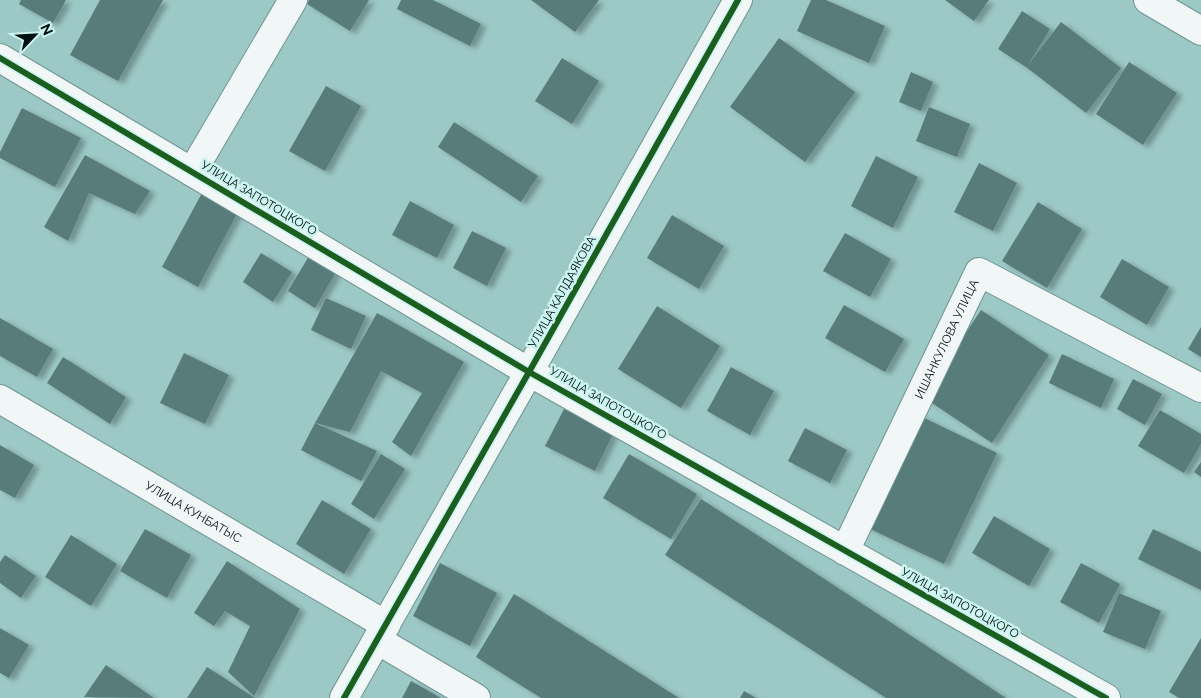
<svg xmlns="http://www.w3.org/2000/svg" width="1201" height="698" font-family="Raleway,sans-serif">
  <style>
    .building { fill: #597b79; filter: url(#shadow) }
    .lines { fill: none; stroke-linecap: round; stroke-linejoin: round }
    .minor-casing { stroke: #709492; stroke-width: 30 }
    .minor { stroke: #f0f7f6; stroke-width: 28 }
    .cycleway-casing { stroke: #ccf4f0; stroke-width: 9 }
    .cycleway { stroke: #1b5e20; stroke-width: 6 }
    .labels { text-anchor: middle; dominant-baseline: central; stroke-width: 5; stroke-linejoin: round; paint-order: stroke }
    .street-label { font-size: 12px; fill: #00110f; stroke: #ccf4f0 }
  </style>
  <defs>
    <filter id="shadow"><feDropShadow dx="5.5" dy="3" stdDeviation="2.5" flood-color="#0004"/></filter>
  </defs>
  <rect width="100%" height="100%" fill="#9cc8c5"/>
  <g class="building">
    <path d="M21 0H66L53 23 19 4Z"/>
    <path d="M100 0H163L118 81 70 55Z"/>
    <path d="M309 0H369L350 31 307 4Z"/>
    <path d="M401 0H433L481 24 470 46 397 9Z"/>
    <path d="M531 0H599L575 32Z"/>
    <path d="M811 0H826L885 26 869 63 797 31Z"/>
    <path d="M945 0H989L974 21Z"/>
    <path d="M1022 11 1050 29 1028 65 1061 22 1121 68 1086 113 1026 67 998 49Z"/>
    <path d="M779 38 855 92 805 162 730 107Z"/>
    <path d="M562 58 599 81 572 124 535 101Z"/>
    <path d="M1129 62 1177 93 1143 145 1096 114Z"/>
    <path d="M911 72 933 82 921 111 899 102Z"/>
    <path d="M326 86 361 106 325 171 289 151Z"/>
    <path d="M929 107 970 124 957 157 916 141Z"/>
    <path d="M22 108 81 138 55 187 0 158V152Z"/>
    <path d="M454 122 538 176 521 202 438 147Z"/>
    <path d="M85 155 150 191 135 214 89 193 68 241 44 227Z"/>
    <path d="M876 156 918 177 893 228 851 206Z"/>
    <path d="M979 163 1017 183 993 231 954 212Z"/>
    <path d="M202 193 238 212 198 287 162 267Z"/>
    <path d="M410 201 454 225 437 258 392 235Z"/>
    <path d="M1038 202 1082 229 1047 288 1002 261Z"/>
    <path d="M672 215 724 246 699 289 647 258Z"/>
    <path d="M472 231 506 248 487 286 453 268Z"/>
    <path d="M845 233 891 259 870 297 823 271Z"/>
    <path d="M261 253 292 272 273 302 243 282Z"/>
    <path d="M309 256 336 272 315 308 288 291Z"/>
    <path d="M1122 259 1169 287 1147 325 1100 297Z"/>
    <path d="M326 298 366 316 351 349 311 330Z"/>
    <path d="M844 305 904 339 885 372 825 338Z"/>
    <path d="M657 306 720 346 681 408 618 369Z"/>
    <path d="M981 310 1049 355 992 443 923 397Z"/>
    <path d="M377 313 464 362 411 456 392 442 422 393 381 371 350 432 315 423 377 451 361 481 301 450 315 423Z"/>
    <path d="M0 318 53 349 37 377 0 356Z"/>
    <path d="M1201 327V357L1188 349Z"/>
    <path d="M184 353 229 375 205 424 160 403Z"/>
    <path d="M1062 354 1114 379 1101 408 1049 383Z"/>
    <path d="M63 357 126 397 110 424 47 383Z"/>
    <path d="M731 367 774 391 750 435 707 411Z"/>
    <path d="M1133 379 1162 394 1145 425 1117 409Z"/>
    <path d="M564 409 613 434 595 471 545 446Z"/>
    <path d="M1160 410 1201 434V444L1184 473 1138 446Z"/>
    <path d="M916 414 997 453 944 564 864 526Z"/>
    <path d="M805 428 847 450 830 483 788 461Z"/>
    <path d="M0 445 34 465 15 498 0 490Z"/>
    <path d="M381 454 405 469 374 519 351 504Z"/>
    <path d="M629 454 697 494 671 539 603 498Z"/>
    <path d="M1201 462V477L1194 472Z"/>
    <path d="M701 499 771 544 1006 698H886L665 555Z"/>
    <path d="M322 500 371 529 344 574 296 544Z"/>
    <path d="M994 516 1050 549 1029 586 972 553Z"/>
    <path d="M145 529 191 555 167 598 120 571Z"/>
    <path d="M1153 529 1201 552V590L1138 559Z"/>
    <path d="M71 535 117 564 91 606 45 577Z"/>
    <path d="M5 555 36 576 21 598 0 583V562Z"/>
    <path d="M227 561 300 609 254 696 228 672 250 626 225 611 214 626 194 613Z"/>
    <path d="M440 563 497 593 470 646 413 616Z"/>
    <path d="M1081 563 1120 584 1099 623 1060 602Z"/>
    <path d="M1119 593 1161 611 1145 649 1103 632Z"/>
    <path d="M514 594 581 636 679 698H541L476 657Z"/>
    <path d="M0 628 29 645 9 678 0 673Z"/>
    <path d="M1201 638V698H1179L1169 692Z"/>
    <path d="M106 665 154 698 84 697Z"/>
    <path d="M207 667 255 698H187Z"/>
    <path d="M411 681 441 698H402Z"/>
    <path d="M744 691 756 698H740Z"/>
  </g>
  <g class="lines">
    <defs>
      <g id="minor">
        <path d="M1148 0 1201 31"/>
        <path d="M0 58 529 372 1106 698"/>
        <path d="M192 172 293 0"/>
        <path id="s1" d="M0 399 386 625"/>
        <path id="s2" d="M845 551 979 272 1201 388"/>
        <path d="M377 640 476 698"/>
        <path d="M344 698 529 372 738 0"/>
      </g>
    </defs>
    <use href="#minor" class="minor-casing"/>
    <use href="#minor" class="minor"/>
    <defs>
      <g id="cycleway">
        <path d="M0 58 529 372 1106 698"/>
        <path d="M344 698 529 372 738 0"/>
      </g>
    </defs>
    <use href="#cycleway" class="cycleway-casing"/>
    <use href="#cycleway" class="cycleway"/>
  </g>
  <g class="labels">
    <g class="street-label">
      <text transform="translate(259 198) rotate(31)">УЛИЦА ЗАПОТОЦКОГО</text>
      <text transform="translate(562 292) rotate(-61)">УЛИЦА КАЛДАЯКОВА</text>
      <text stroke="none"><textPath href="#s2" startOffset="235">ИШАНКУЛОВА УЛИЦА</textPath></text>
      <text transform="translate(608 403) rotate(30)">УЛИЦА ЗАПОТОЦКОГО</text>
      <text stroke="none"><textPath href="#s1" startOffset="224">УЛИЦА КУНБАТЫС</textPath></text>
      <text transform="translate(960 603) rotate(29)">УЛИЦА ЗАПОТОЦКОГО</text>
    </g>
  </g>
  <g transform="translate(35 35) rotate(65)" stroke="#ccf4f0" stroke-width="4" paint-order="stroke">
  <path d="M0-4L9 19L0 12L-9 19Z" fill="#00110f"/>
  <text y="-8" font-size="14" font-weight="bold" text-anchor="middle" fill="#00110f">N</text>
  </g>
</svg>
